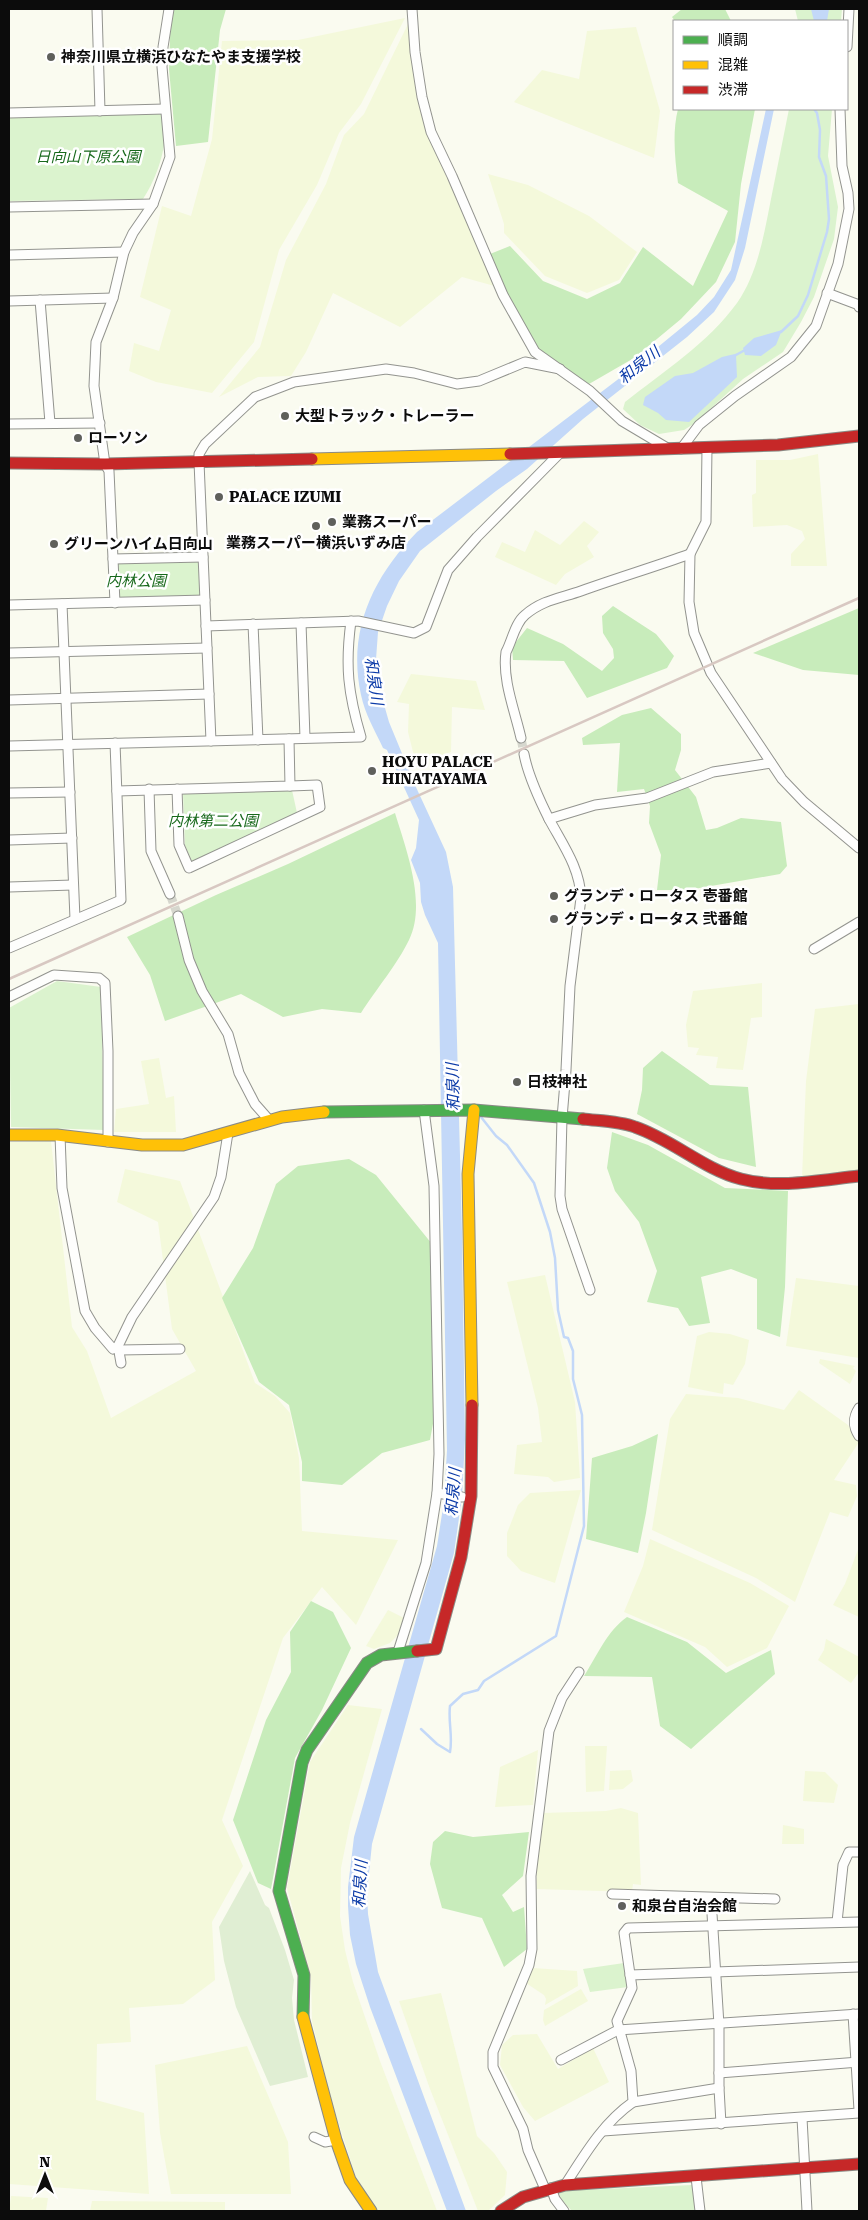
<svg xmlns="http://www.w3.org/2000/svg" width="868" height="2220" font-family="'Roboto Serif','Noto Sans JP',serif">
  <style>
    .farmland { fill: #f4f9db }
    .green { fill: #dbf3ce }
    .forest { fill: #c8ecbb }
    .cemetery { fill: #e0eed3 }
    .water { fill: #c3d8f8 }
    .lines { fill: none; stroke-linecap: round; stroke-linejoin: round }
    .stream { stroke: #c3d8f8; stroke-width: 2.5 }
    .street-tunnel { stroke: #d6d7ce; stroke-width: 9; stroke-dasharray: 9 4.5; stroke-linecap: butt }
    .street-casing { stroke: #93948f; stroke-width: 11 }
    .fast-casing { stroke: #8a8a85; stroke-width: 13 }
    .slow-casing { stroke: #8a8a85; stroke-width: 13 }
    .jam-casing { stroke: #8a8a85; stroke-width: 13 }
    .street { stroke: #fefefd; stroke-width: 9 }
    .fast { stroke: #4caf50; stroke-width: 11 }
    .slow { stroke: #ffc107; stroke-width: 11 }
    .jam { stroke: #c62828; stroke-width: 11 }
    .rail { stroke: #d8c8c2; stroke-width: 2.5 }
    .poi-dot { fill: #5f605c; stroke: #fff; stroke-width: 2 }
    .labels { text-anchor: middle; dominant-baseline: central; stroke-width: 5; stroke-linejoin: round; paint-order: stroke }
    .poi-label { font-size: 15px; font-weight: bold; fill: #0c0c0c; stroke: #fff; text-anchor: start }
    .park-label { font-size: 15px; font-style: italic; fill: #18691c; stroke: #fff }
    .water-label { font-size: 16px; font-style: italic; fill: #0c3ba8; stroke: #fff }
  </style>
  <rect width="100%" height="100%" fill="#fafbf0"/>
  <g class="farmland">
    <path d="M405 18 361 104 339 133 317 185 279 250 254 342 212 393 156 382 129 371 134 343 159 351 171 310 140 297 162 206 191 216 212 139 222 41 298 40Z"/>
    <path d="M408 24 419 107 428 136 498 287 462 277 400 327 333 293 306 352 291 376 258 377 219 397 260 347 286 260 326 184 344 135 364 114Z"/>
    <path d="M636 27 660 111 654 158 514 102 542 70 579 79 587 31Z"/>
    <path d="M488 174 528 185 589 216 637 252 619 280 587 293 545 276 504 233V224Z"/>
    <path d="M818 454 827 566H791V554L805 539 802 531 787 525 753 527 752 495 756 493V460H790Z"/>
    <path d="M584 521 599 532 587 546 594 557 565 574 556 585 495 557 502 542 525 552 535 530 560 545Z"/>
    <path d="M411 674 476 681 485 710 452 707 451 752 416 764 408 732 409 704 397 702Z"/>
    <path d="M762 983V1017L751 1018 743 1070 716 1068 718 1057 696 1055 699 1048 688 1047 686 1025 693 991Z"/>
    <path d="M859 1004V1172L802 1177 806 1081 815 1009Z"/>
    <path d="M159 1058 166 1098 174 1096 176 1132H114L116 1109 149 1104 141 1061Z"/>
    <path d="M51 1141 72 1327 87 1351 111 1418 196 1371 172 1329 158 1222 117 1202 125 1169 180 1181 255 1383 275 1396 290 1413 299 1458 302 1531 398 1540 356 1625 322 1587 283 1638 222 1820 243 1866 212 1922 215 1980 183 2004 129 2008 131 2042 97 2044 96 2100 144 2113 149 2194 9 2184V1142Z"/>
    <path d="M545 1275 575 1402 580 1478 554 1482 548 1477 514 1474 517 1445 542 1442 538 1408 507 1282Z"/>
    <path d="M796 1278 859 1286V1358L786 1346Z"/>
    <path d="M709 1332 730 1334 749 1340 745 1364 733 1385 724 1383 723 1394 688 1387 697 1336Z"/>
    <path d="M820 1359 855 1366 853 1368 856 1371 850 1384 819 1363Z"/>
    <path d="M799 1390 848 1425 859 1442 834 1480 856 1485 857 1496 848 1517 830 1512 795 1602 756 1578 652 1530 670 1419 686 1394 738 1398 784 1410Z"/>
    <path d="M581 1490 555 1583 521 1571 507 1556V1533L518 1505 530 1493Z"/>
    <path d="M650 1539 750 1583 789 1606 767 1648 727 1667 705 1647 624 1612 643 1566Z"/>
    <path d="M859 1547V1617L833 1605 845 1584Z"/>
    <path d="M388 1610 406 1619 400 1633 390 1643 374 1649 366 1646Z"/>
    <path d="M826 1639 859 1657V1672L851 1683 818 1660 824 1650Z"/>
    <path d="M348 1705 382 1709 350 1823 341 1868 340 1916 345 1950 353 1982 380 2061 437 2211H377L356 2177 332 2103 312 2021 311 1976 287 1888 310 1762Z"/>
    <path d="M585 1746H607L604 1791 586 1792Z"/>
    <path d="M538 1750 533 1805 495 1807 500 1767Z"/>
    <path d="M631 1770 633 1781 623 1789 609 1790 610 1771Z"/>
    <path d="M805 1771 825 1772 838 1785 834 1803 803 1801Z"/>
    <path d="M621 1808 638 1813 641 1885 633 1884 632 1892 537 1889 536 1853 543 1813 606 1811Z"/>
    <path d="M783 1825 804 1829V1844H782Z"/>
    <path d="M533 1968 577 1971 578 1986 545 2005 546 1999 544 1995 526 1983Z"/>
    <path d="M581 1989 588 2001 545 2026 543 2020 544 2010Z"/>
    <path d="M441 1993 477 2136 494 2153 507 2172 505 2195 488 2211H478L430 2089 399 2001Z"/>
    <path d="M537 2034 558 2069 593 2048 609 2082 535 2121 523 2107 500 2065 502 2045 513 2035Z"/>
    <path d="M247 2046 288 2142 291 2194H171L160 2133 155 2065Z"/>
    <path d="M11 2196 48 2198 46 2211H9Z"/>
    <path d="M92 2201 225 2202V2211H90Z"/>
  </g>
  <g class="green">
    <path d="M795 9H842L841 21H798Z"/>
    <path d="M789 109H832L828 156 838 207 834 239 814 297 801 322 783 352 743 379 695 423 684 430 659 434 640 425 623 409 625 402C663 372 708 343 737 303 758 273 764 234 771 199 777 169 783 139 789 109Z"/>
    <path d="M159 112 166 119C167 146 158 176 143 199L9 201V118Z"/>
    <path d="M200 562 201 596 118 599 117 564Z"/>
    <path d="M292 790 297 813 192 862 185 845 183 793Z"/>
    <path d="M57 981 101 987 104 1130 11 1127 9 1008Z"/>
    <path d="M624 1963 628 1987 590 1992 583 1969Z"/>
    <path d="M692 2185 695 2187 697 2211H572L560 2198 559 2191Z"/>
  </g>
  <g class="forest">
    <path d="M171 9H226L220 30 208 142 176 146 169 69Z"/>
    <path d="M682 9H725L731 21H675L672 17Z"/>
    <path d="M678 109H755L741 184 735 242 716 282 681 319 634 358 589 384 541 355 515 310 490 254 510 246 543 281 587 299 620 283 643 247 693 286 728 211 678 183C675 160 672 132 678 109Z"/>
    <path d="M613 606 656 634 674 656 667 668 587 698 564 661 513 660 512 647 527 628 563 644 602 671 614 658 613 649 603 633 602 616Z"/>
    <path d="M859 608V675L803 670 753 653Z"/>
    <path d="M651 708 681 734V750L675 770 696 797 706 830 717 828 741 818 781 822 787 866 780 874 688 890H657L661 855 649 823 650 806 644 789 617 792 620 743 583 745 582 738 622 715Z"/>
    <path d="M395 813C406 849 427 904 409 940 398 963 375 991 361 1013L322 1009 283 1017 241 994 165 1021 150 975 127 937 216 895 288 864Z"/>
    <path d="M662 1051 710 1085 748 1087 756 1167 719 1158 637 1114 642 1090 643 1068Z"/>
    <path d="M612 1132 648 1145 725 1188 788 1191 785 1287 780 1337 757 1329V1279L731 1269 701 1277 710 1323 689 1326 678 1308 647 1302 657 1271 639 1222 615 1191 607 1168Z"/>
    <path d="M349 1159 376 1175 432 1244 440 1386 430 1440 382 1453 342 1485 302 1481V1462L289 1405 259 1382 222 1298 253 1248 276 1184 298 1166Z"/>
    <path d="M658 1434 646 1513 638 1553 586 1539 592 1458 632 1446Z"/>
    <path d="M311 1601 333 1612 351 1648 322 1710 295 1758 271 1889 258 1883 233 1820 266 1720 291 1672 290 1632Z"/>
    <path d="M627 1617 687 1642 726 1673 771 1650 775 1674 691 1749 660 1726 652 1677 584 1676C597 1656 607 1631 627 1617Z"/>
    <path d="M445 1831 473 1837 529 1832 523 1876 502 1895 513 1912 524 1907 527 1949 504 1967 482 1918 442 1908 430 1864 433 1842Z"/>
  </g>
  <path class="cemetery" d="M250 1871 265 1905 269 1908 285 1950 294 1980 292 1998 294 2020 308 2077 270 2086 236 2007 224 1961 219 1927Z"/>
  <g class="water">
    <path d="M811 9H829L827 21H814Z"/>
    <path d="M766 109H774L745 248 735 280 714 312 687 337 583 419 527 469 496 491 420 551 399 581 387 606 378 632 375 673 389 722 415 785 446 852 453 887 462 1232 465 1439 462 1497 454 1553 372 1844 367 1892 368 1914 378 1972 466 2211H447L370 2007 356 1964 350 1935 348 1906V1887L354 1837 437 1546 444 1501 447 1450 438 943 425 915 421 902 420 883 411 860 416 848 419 820 387 750 383 748C375 731 365 714 361 695 347 631 373 577 417 532L625 374 697 315 714 297 731 270Z"/>
    <path d="M782 330 776 345 761 356 745 355 743 348 754 338Z"/>
    <path d="M739 353 736 355 737 377 689 422 666 420 658 413 643 405 645 397 675 376 693 373 722 357Z"/>
  </g>
  <g class="lines">
    <g class="stream">
      <path d="M781 332 798 316 808 295 827 232 829 219 826 176 819 157 820 130 817 113 814 109"/>
      <path d="M736 355 745 350"/>
      <path d="M421 1729 437 1744 450 1752C453 1736 448 1722 450 1706L463 1694 478 1690 484 1681 556 1636 584 1526 582 1415 573 1379V1351L568 1338 564 1337 558 1310 555 1258 550 1232 534 1183 507 1145 496 1136 481 1117"/>
    </g>
    <g class="street-tunnel">
      <path d="M521 738 524 754"/>
      <path d="M170 894 178 916"/>
    </g>
    <defs>
      <g id="street">
        <path d="M97 9 100 111"/>
        <path d="M412 9 415 52 422 97 431 132 452 176 503 295 535 352 590 391 622 421 669 449"/>
        <path d="M847 47 849 9"/>
        <path d="M9 113 165 109"/>
        <path d="M9 207 153 204"/>
        <path d="M9 255 124 252"/>
        <path d="M827 293 859 305V307"/>
        <path d="M40 300 50 423"/>
        <path d="M9 301 113 298"/>
        <path d="M9 424 100 423"/>
        <path d="M707 448 706 522 690 554 689 602 694 633 711 673 782 779 804 802 859 848"/>
        <path d="M681 449 699 425 735 396 791 357 816 326 838 264 849 209 848 193 842 166 840 109"/>
        <path d="M113 559 203 557"/>
        <path d="M115 603 109 471 105 464 94 386 96 342 113 298 124 252 133 233 153 204 170 157 162 67 163 47 169 9"/>
        <path d="M62 604 75 919"/>
        <path d="M9 605 205 600"/>
        <path d="M301 623 305 738"/>
        <path d="M253 624 258 740"/>
        <path d="M206 626 358 621 414 633 426 627 448 570 477 537 560 453"/>
        <path d="M9 653 207 648"/>
        <path d="M9 700 209 694"/>
        <path d="M521 738C515 711 502 680 506 652 512 641 515 623 525 615 542 600 561 598 581 591 617 578 654 567 690 554"/>
        <path d="M211 741 199 462V454L205 444 255 397 294 382 386 369 414 373 457 384 479 381 525 362 560 369"/>
        <path d="M9 746 361 737C348 693 345 666 351 621"/>
        <path d="M524 754C528 776 539 799 549 819 563 845 580 868 581 898L570 986 566 1070 562 1118 560 1196 562 1209 590 1290"/>
        <path d="M149 789 151 851 170 894"/>
        <path d="M177 789 179 845 189 868 320 807 317 785 290 786"/>
        <path d="M117 791 290 786 289 739"/>
        <path d="M9 793 70 792"/>
        <path d="M549 819 595 805 647 798 713 772 771 763"/>
        <path d="M9 840 72 838"/>
        <path d="M9 887 73 885"/>
        <path d="M178 916 189 960 202 991 228 1034 239 1073 255 1104 270 1121"/>
        <path d="M9 948 121 900 115 743"/>
        <path d="M814 949 859 922"/>
        <path d="M9 997 54 975 99 978 105 983 108 1051V1142"/>
        <path d="M60 1135 62 1188 85 1311 95 1328 113 1349 118 1346 132 1317 214 1197 221 1177 228 1133"/>
        <path d="M118 1346 121 1363"/>
        <path d="M119 1350 180 1349"/>
        <path d="M859 1408C853 1417 853 1427 859 1436"/>
        <path d="M437 1493 462 1497"/>
        <path d="M398 1652 426 1563 437 1493 439 1454 434 1186 424 1110"/>
        <path d="M612 1894 775 1899"/>
        <path d="M711 1898 719 2025V2088L721 2124"/>
        <path d="M837 1922 843 1865 849 1852H859"/>
        <path d="M630 1975 859 1967"/>
        <path d="M853 2014 859 2110"/>
        <path d="M561 2060 618 2030 859 2014"/>
        <path d="M719 2073 859 2062"/>
        <path d="M633 2102 719 2088"/>
        <path d="M802 2118 807 2211"/>
        <path d="M603 2131 859 2113"/>
        <path d="M314 2137 325 2142 336 2140"/>
        <path d="M696 2177 700 2211"/>
        <path d="M565 2185C585 2154 603 2123 633 2102L631 2071 617 2021 632 1988 624 1933 628 1928 859 1922"/>
        <path d="M551 2188 555 2199 564 2211"/>
        <path d="M545 2189 528 2150 523 2129 493 2067V2052L529 1965 532 1949 531 1876 549 1731 562 1698 579 1672"/>
      </g>
      <g id="fast">
        <path d="M324 1112 474 1110 583 1119"/>
        <path d="M303 2017 304 1975 279 1891 302 1763 307 1750 367 1663 381 1655 417 1651"/>
      </g>
      <g id="slow">
        <path d="M312 459 510 454"/>
        <path d="M9 1135H57L142 1145H183L282 1117 324 1112"/>
        <path d="M472 1405 468 1174 474 1110"/>
        <path d="M303 2017 336 2140 350 2180 371 2211"/>
      </g>
      <g id="jam">
        <path d="M510 454 778 445 859 436"/>
        <path d="M9 463 105 464 312 459"/>
        <path d="M583 1119C600 1121 619 1121 635 1127 673 1140 703 1169 741 1179 779 1189 821 1180 859 1176"/>
        <path d="M417 1651 436 1649 461 1557 471 1496 472 1405"/>
        <path d="M501 2211 523 2197 565 2185 859 2164"/>
      </g>
    </defs>
    <use href="#street" class="street-casing"/>
    <use href="#fast" class="fast-casing"/>
    <use href="#slow" class="slow-casing"/>
    <use href="#jam" class="jam-casing"/>
    <use href="#street" class="street"/>
    <use href="#fast" class="fast"/>
    <use href="#slow" class="slow"/>
    <use href="#jam" class="jam"/>
    <path class="rail" d="M9 979 859 598"/>
  </g>
  <g class="poi-dot">
    <circle cx="51" cy="57" r="5"/>
    <circle cx="285" cy="416" r="5"/>
    <circle cx="78" cy="438" r="5"/>
    <circle cx="219" cy="497" r="5"/>
    <circle cx="332" cy="522" r="5"/>
    <circle cx="316" cy="526" r="5"/>
    <circle cx="54" cy="544" r="5"/>
    <circle cx="372" cy="771" r="5"/>
    <circle cx="554" cy="896" r="5"/>
    <circle cx="554" cy="919" r="5"/>
    <circle cx="517" cy="1082" r="5"/>
    <circle cx="622" cy="1906" r="5"/>
  </g>
  <g class="labels">
    <g class="poi-label">
      <text x="61" y="57">神奈川県立横浜ひなたやま支援学校</text>
      <text x="295" y="416">大型トラック・トレーラー</text>
      <text x="88" y="438">ローソン</text>
      <text x="229" y="497">PALACE IZUMI</text>
      <text x="342" y="522">業務スーパー</text>
      <text x="316" y="543" text-anchor="middle">業務スーパー横浜いずみ店</text>
      <text x="64" y="544">グリーンハイム日向山</text>
      <text x="382" y="762">HOYU PALACE<tspan x="382" dy="17">HINATAYAMA</tspan></text>
      <text x="564" y="896">グランデ・ロータス 壱番館</text>
      <text x="564" y="919">グランデ・ロータス 弐番館</text>
      <text x="527" y="1082">日枝神社</text>
      <text x="632" y="1906">和泉台自治会館</text>
    </g>
    <g class="park-label">
      <text x="88" y="157">日向山下原公園</text>
      <text x="136" y="581">内林公園</text>
      <text x="213" y="821">内林第二公園</text>
    </g>
    <g class="water-label">
      <text transform="translate(639 365) rotate(-39)">和泉川</text>
      <text transform="translate(374 681) rotate(82)">和泉川</text>
      <text transform="translate(453 1087) rotate(-92)">和泉川</text>
      <text transform="translate(453 1492) rotate(-85)">和泉川</text>
      <text transform="translate(360 1884) rotate(-87)">和泉川</text>
    </g>
  </g>
  <rect width="868" height="2220" fill="none" stroke="#0c0c0c" stroke-width="20"/>
  <rect x="673" y="20" width="175" height="90" fill="#ffffff" stroke="#9e9e9e"/>
  <rect x="683" y="36" width="25" height="8" fill="#4caf50" stroke="#9e9e9e"/>
  <text x="718" y="45" font-size="15" fill="#0c0c0c">順調</text>
  <rect x="683" y="61" width="25" height="8" fill="#ffc107" stroke="#9e9e9e"/>
  <text x="718" y="70" font-size="15" fill="#0c0c0c">混雑</text>
  <rect x="683" y="86" width="25" height="8" fill="#c62828" stroke="#9e9e9e"/>
  <text x="718" y="95" font-size="15" fill="#0c0c0c">渋滞</text>
  <g transform="translate(45 2175)" stroke="#ffffff" stroke-width="4" paint-order="stroke">
  <path d="M0-4L9 19L0 12L-9 19Z" fill="#0c0c0c"/>
  <text y="-8" font-size="14" font-weight="bold" text-anchor="middle" fill="#0c0c0c">N</text>
  </g>
</svg>
